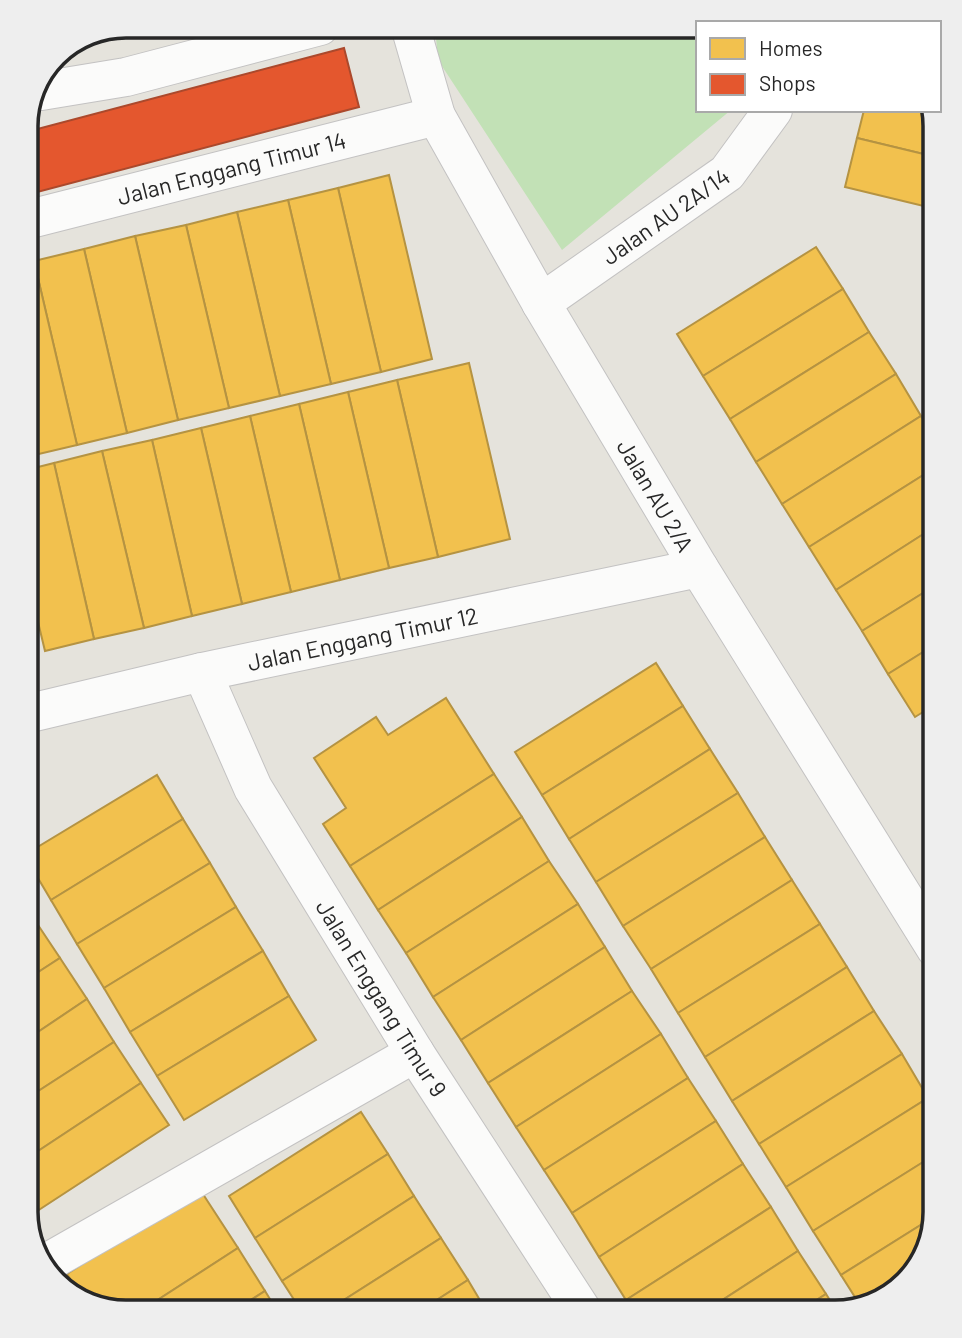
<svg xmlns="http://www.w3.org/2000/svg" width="962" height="1338" font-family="Barlow,sans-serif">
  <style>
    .green { fill: #c2e1b6 }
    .homes { fill: #f2c14e; stroke: #b59342; stroke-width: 2 }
    .shops { fill: #e4572e; stroke: #ab492c; stroke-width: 2 }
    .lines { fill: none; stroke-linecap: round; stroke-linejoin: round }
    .minor-casing { stroke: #c3c2c2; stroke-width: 40 }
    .minor { stroke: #fbfbfa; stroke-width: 38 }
    .labels { text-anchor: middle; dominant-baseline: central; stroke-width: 7; stroke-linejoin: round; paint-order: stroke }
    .street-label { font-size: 23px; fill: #272727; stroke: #fff }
    .rim { fill: none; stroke: #272727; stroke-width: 3.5 }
  </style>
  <rect width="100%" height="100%" fill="#e5e3dc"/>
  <path class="green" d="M435 26H698V110H731L562 250 438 60Z"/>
  <g class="homes">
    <path d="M864 110H931L936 127V157L857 138Z"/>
    <path d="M857 138 936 157V209L845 187Z"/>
    <path d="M389 175 432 359 381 372 338 188Z"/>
    <path d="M338 188 381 372 331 384 288 200Z"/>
    <path d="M288 200 331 384 280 396 237 212Z"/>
    <path d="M237 212 280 396 229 408 186 225Z"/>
    <path d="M186 225 229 408 178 420 135 236Z"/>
    <path d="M135 236 178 420 127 433 84 249Z"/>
    <path d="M816 247 843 289 703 376 677 334Z"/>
    <path d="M84 249 127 433 77 445 34 261Z"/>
    <path d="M34 261 77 445 26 457V263Z"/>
    <path d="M843 289 869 332 730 419 703 376Z"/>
    <path d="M869 332 896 374 756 462 730 419Z"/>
    <path d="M469 363 510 539 438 557 397 380Z"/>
    <path d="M896 374 921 416 782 504 756 462Z"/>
    <path d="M397 380 438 557 389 568 348 392Z"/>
    <path d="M348 392 389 568 340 580 299 404Z"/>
    <path d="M299 404 340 580 291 592 250 416Z"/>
    <path d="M250 416 291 592 242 604 201 428Z"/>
    <path d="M921 416 936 440V467L809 547 782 504Z"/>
    <path d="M201 428 242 604 192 616 152 440Z"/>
    <path d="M152 440 192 616 144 628 102 451Z"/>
    <path d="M102 451 144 628 94 639 54 463Z"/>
    <path d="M54 463 94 639 45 651 26 572V470Z"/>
    <path d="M936 467V526L836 590 809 547Z"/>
    <path d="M936 526V585L862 631 836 590Z"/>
    <path d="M936 585V644L888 674 862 631Z"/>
    <path d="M936 644V704L915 717 888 674Z"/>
    <path d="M656 663 683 706 542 795 515 752Z"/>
    <path d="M446 698 494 774 350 866 323 824 346 808 314 758 376 717 388 735Z"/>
    <path d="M683 706 710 749 569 839 542 795Z"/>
    <path d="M710 749 738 793 596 882 569 839Z"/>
    <path d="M494 774 522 817 378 910 350 866Z"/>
    <path d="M157 775 183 819 51 900 26 858V854Z"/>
    <path d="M738 793 765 837 623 926 596 882Z"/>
    <path d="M522 817 549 861 406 953 378 910Z"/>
    <path d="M183 819 210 863 77 944 51 900Z"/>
    <path d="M765 837 792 880 651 969 623 926Z"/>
    <path d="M549 861 578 904 433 997 406 953Z"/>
    <path d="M210 863 236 907 104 988 77 944Z"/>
    <path d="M792 880 820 924 678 1013 651 969Z"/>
    <path d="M578 904 605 947 461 1040 433 997Z"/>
    <path d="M236 907 263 951 130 1032 104 988Z"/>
    <path d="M32 916 60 958 26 980V920Z"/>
    <path d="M820 924 847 967 705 1057 678 1013Z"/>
    <path d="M605 947 632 991 488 1083 461 1040Z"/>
    <path d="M263 951 289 996 157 1076 130 1032Z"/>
    <path d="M60 958 87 999 26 1040V980Z"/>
    <path d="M847 967 874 1011 732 1101 705 1057Z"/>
    <path d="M632 991 661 1034 516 1127 488 1083Z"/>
    <path d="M289 996 316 1040 184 1120 157 1076Z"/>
    <path d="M87 999 114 1042 26 1099V1040Z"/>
    <path d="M874 1011 902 1054 759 1144 732 1101Z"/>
    <path d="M661 1034 688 1078 544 1170 516 1127Z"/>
    <path d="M114 1042 141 1083 26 1159V1099Z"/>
    <path d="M902 1054 928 1098 786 1187 759 1144Z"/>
    <path d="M688 1078 716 1121 572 1213 544 1170Z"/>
    <path d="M141 1083 169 1125 28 1217 26 1211V1159Z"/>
    <path d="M928 1098 936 1111V1154L813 1231 786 1187Z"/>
    <path d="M361 1112 388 1154 255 1238 229 1196Z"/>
    <path d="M716 1121 743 1164 599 1257 572 1213Z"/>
    <path d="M388 1154 414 1196 282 1281 255 1238Z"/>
    <path d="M936 1154 935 1216 841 1275 813 1231Z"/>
    <path d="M743 1164 771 1207 626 1300 599 1257Z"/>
    <path d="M199 1188 238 1248 139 1312H121L84 1300 67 1274Z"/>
    <path d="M414 1196 441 1238 325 1312H302L282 1281Z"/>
    <path d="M771 1207 798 1251 704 1312H634L626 1300Z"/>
    <path d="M935 1216 922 1261 886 1298 860 1305 841 1275Z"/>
    <path d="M441 1238 468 1280 418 1312H325Z"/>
    <path d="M238 1248 265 1291 232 1312H139Z"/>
    <path d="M798 1251 826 1294 798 1312H704Z"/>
    <path d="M468 1280 487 1312H418Z"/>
    <path d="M265 1291 278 1312H232Z"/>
    <path d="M826 1294 837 1311 798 1312Z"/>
  </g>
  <path class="shops" d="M344 48 359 107 26 195V132Z"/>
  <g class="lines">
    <defs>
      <g id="minor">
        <path id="s1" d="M410 26 436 116 541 303 699 568 936 949"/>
        <path d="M41 91 126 77 320 26"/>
        <path id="s2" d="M26 220 436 116"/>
        <path id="s3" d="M541 303 727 173 773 110"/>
        <path id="s4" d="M202 672 253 788 415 1053 583 1312"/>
        <path id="s5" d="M26 714 202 672 699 568"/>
        <path d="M43 1265 415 1053"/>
      </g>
    </defs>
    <use href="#minor" class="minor-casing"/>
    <use href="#minor" class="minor"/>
  </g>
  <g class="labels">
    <g class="street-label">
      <text stroke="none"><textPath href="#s2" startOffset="212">Jalan Enggang Timur 14</textPath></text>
      <text stroke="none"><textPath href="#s3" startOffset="152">Jalan AU 2A/14</textPath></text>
      <text stroke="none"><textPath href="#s1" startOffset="532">Jalan AU 2/A</textPath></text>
      <text stroke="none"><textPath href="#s5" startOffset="345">Jalan Enggang Timur 12</textPath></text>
      <text stroke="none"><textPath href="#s4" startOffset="373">Jalan Enggang Timur 9</textPath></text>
    </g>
  </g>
  <path d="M0 0H962V1338H0ZM126 38H835A88 88 0 0 1 923 126V1212A88 88 0 0 1 835 1300H126A88 88 0 0 1 38 1212V126A88 88 0 0 1 126 38Z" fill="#eee" fill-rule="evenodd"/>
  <path class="rim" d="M126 38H835A88 88 0 0 1 923 126V1212A88 88 0 0 1 835 1300H126A88 88 0 0 1 38 1212V126A88 88 0 0 1 126 38Z"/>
  <rect x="696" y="21" width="245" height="91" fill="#ffffff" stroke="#a9a9a9" stroke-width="2"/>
  <rect x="710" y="38" width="35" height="21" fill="#f2c14e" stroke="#a9a9a9" stroke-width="2"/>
  <text x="759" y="56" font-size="21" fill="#272727">Homes</text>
  <rect x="710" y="74" width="35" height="21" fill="#e4572e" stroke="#a9a9a9" stroke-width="2"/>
  <text x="759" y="91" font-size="21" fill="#272727">Shops</text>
</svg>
